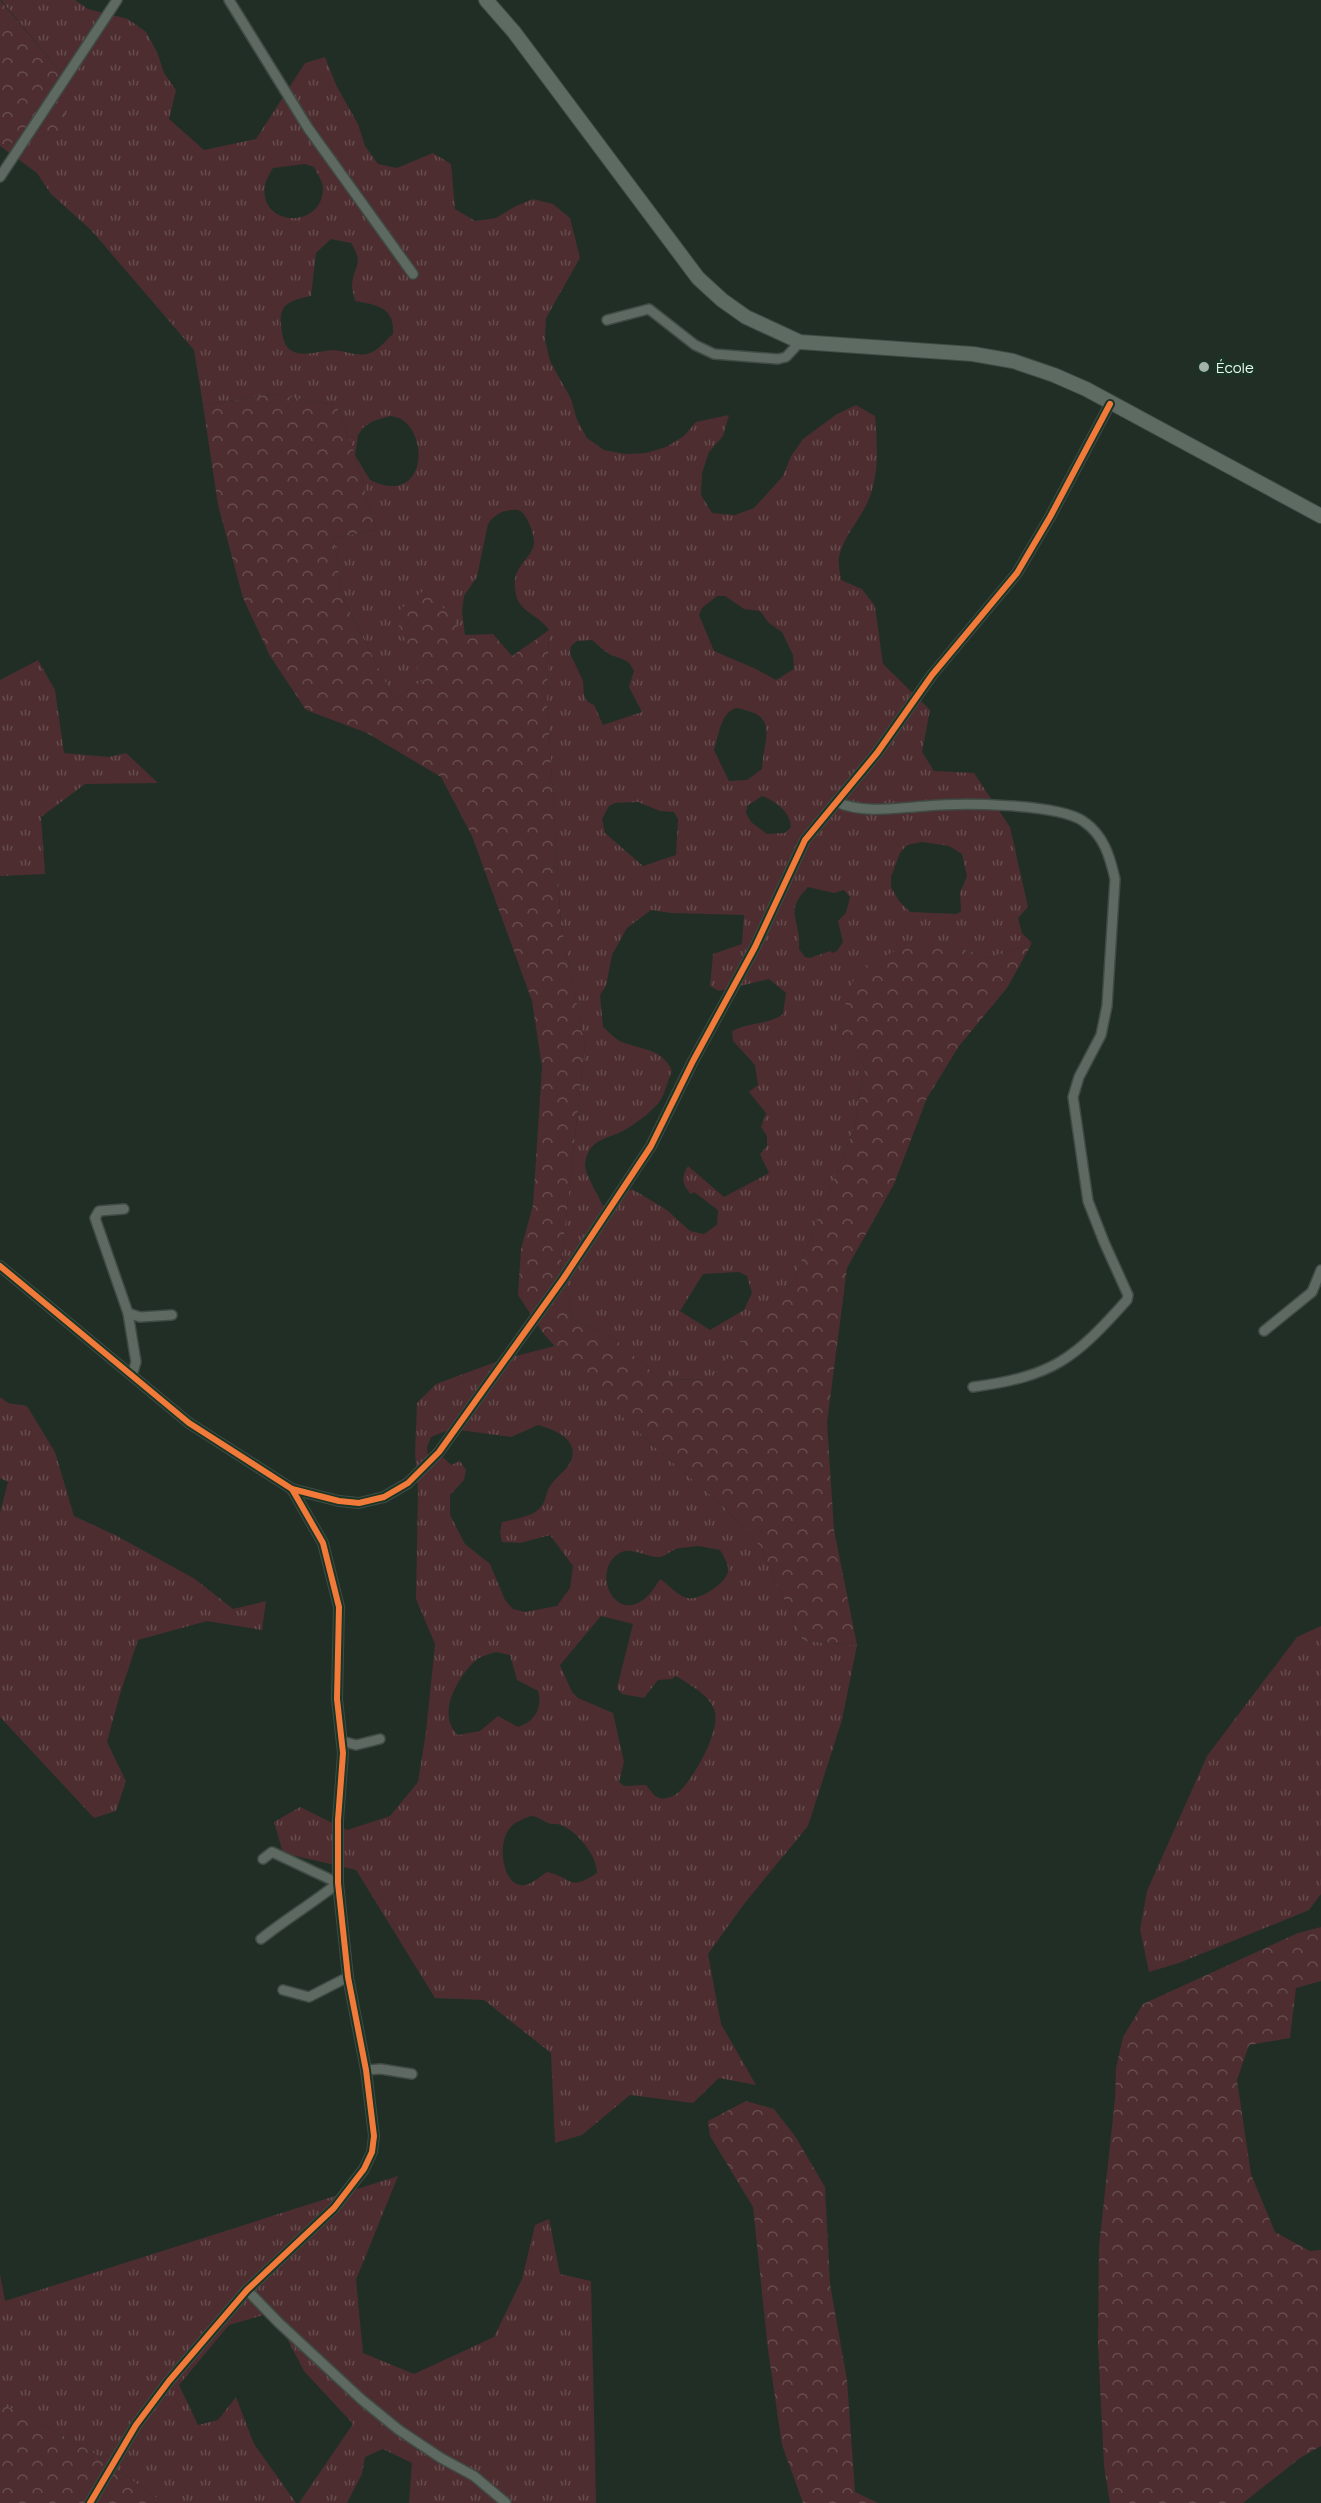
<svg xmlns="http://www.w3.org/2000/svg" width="1321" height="2503" font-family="Manrope,sans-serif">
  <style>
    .grass { fill: url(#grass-tufts); fill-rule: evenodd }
    .forest { fill: url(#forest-crowns) }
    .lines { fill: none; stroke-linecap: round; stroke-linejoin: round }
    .minor-casing { stroke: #3f4b44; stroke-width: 12 }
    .secondary-casing { stroke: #3f4b44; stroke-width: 16 }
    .minor { stroke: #5e6962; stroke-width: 9 }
    .secondary { stroke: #5d6b63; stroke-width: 14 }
    .cycleway-casing { stroke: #1a3425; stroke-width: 10 }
    .cycleway { stroke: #f17a3a; stroke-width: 6 }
    .poi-dot { fill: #a3b3a9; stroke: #1a3425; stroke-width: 2 }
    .labels { text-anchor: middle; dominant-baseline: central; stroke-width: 6; stroke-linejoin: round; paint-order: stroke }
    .poi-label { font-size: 15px; fill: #eafaf0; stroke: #1a3425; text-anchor: start }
  </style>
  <defs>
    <pattern id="grass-tufts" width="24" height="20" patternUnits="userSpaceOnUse" patternTransform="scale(1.5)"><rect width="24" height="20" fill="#4d2d30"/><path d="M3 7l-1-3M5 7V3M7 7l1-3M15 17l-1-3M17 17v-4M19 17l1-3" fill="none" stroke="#674c4e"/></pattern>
    <pattern id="forest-crowns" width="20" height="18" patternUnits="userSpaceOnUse" patternTransform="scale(1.5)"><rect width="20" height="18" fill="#4d2d30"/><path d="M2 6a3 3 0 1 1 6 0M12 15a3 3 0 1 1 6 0" fill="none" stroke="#674c4e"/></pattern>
  </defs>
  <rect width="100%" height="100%" fill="#202e26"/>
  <g class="grass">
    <path d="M1 0H75L88 9 128 19 146 32 157 52 164 73 176 90 169 119 204 150 256 139 305 63 325 57 337 87 358 124 365 146 378 164 397 168 433 153 451 164 455 209 475 221 496 218 514 207 533 199 553 204 570 218 580 258 546 318 545 340 550 361 571 399 577 420 587 438 604 450 625 454 646 453 666 447 684 436 696 422 729 415 723 436 709 452 702 473 701 495 712 513 735 515 754 508 783 476 791 456 803 439 837 414 856 405 875 416C877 444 880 471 869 499 861 519 844 535 839 557 838 563 840 573 841 580L862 589 875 606 883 664 930 710 922 752 934 771 974 773 1010 827 1028 907 1018 918 1022 933 1032 943 988 958 946 943 837 1029 865 1067 854 1129 793 1281 710 1380 660 1379 613 1337 574 1320 560 1271 585 1045 561 925 547 702 549 632 512 656 549 630C538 613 517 613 515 589 512 566 530 561 534 544 535 536 527 514 520 511 516 509 510 510 506 511 499 512 492 518 488 524L477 577 464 596 462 612 465 635 423 681 394 699 342 596 334 538 376 530 355 455 336 405 271 394 203 405 194 350 91 230 51 194 37 173 0 146 62 130 66 79ZM305 164 314 167C317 173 323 182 323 188 323 230 258 227 265 185 266 180 270 173 273 168ZM331 239 351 243C365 266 353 265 352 286 352 290 354 296 355 301 377 305 395 307 393 334 385 341 377 352 367 354 357 356 344 351 334 350 321 350 301 359 289 349 284 344 283 338 282 332 277 305 287 301 311 296L316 253ZM390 416C430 418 432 510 370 480L355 455 358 435 364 427 373 421ZM717 596H725L744 609 760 611 769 623 782 632 793 655 794 669 776 680 756 669 714 651 699 615 702 608ZM592 640C598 645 605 652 611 655 623 660 628 658 634 671L629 687 642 712 603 725 594 705 588 702 584 696 583 681 570 653 571 646 577 641ZM736 708C780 715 764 736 762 769L747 780 729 781 714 750C719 736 720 713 736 708ZM762 796C775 801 790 811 791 827L785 833 767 834 751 822 746 813 747 806ZM638 802 660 811 674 812 678 819 676 855 643 866 605 833 602 819 609 806 615 803ZM922 842 949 846 962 854 967 876 960 893 961 911 957 914 910 912 899 901 891 887V877L900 853 907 845ZM808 887 834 893 844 890 850 897 846 913 838 921 843 942 837 951 832 953 830 951 810 958 805 957 799 949C801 917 783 913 808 887ZM651 910 671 913 744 915 742 944 713 954 710 986 719 991 769 979 786 993 783 1014C768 1025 748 1022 732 1031L733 1041 755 1065 758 1085 749 1092 766 1113 761 1127 767 1136V1146L760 1154 769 1173 724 1197 688 1166C681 1177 682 1184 691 1194L694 1192 718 1210 717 1225 704 1234 690 1231 667 1210 632 1189 603 1206C599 1197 584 1172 585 1164 589 1136 610 1140 628 1128 638 1122 653 1110 660 1101 665 1093 668 1080 672 1071 662 1048 642 1050 622 1042 615 1039 609 1032 603 1027L600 995 606 986 612 955 627 928ZM739 1272 747 1276 752 1293 744 1310 710 1330 680 1311 703 1274Z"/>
    <path d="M38 660 55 690 64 753 109 757 126 753 158 783 85 784 41 817 45 874 0 876V680Z"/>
    <path d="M555 1346 588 1384 656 1448 721 1504 761 1547 803 1641 857 1645 842 1720 808 1826 744 1904 708 1954 721 2024 756 2085 719 2078 693 2103 630 2095 582 2135 555 2143 551 2053 484 2000 435 1998 356 1870 283 1853 274 1822 300 1807 347 1830 390 1816 418 1782 426 1732 435 1644 416 1599 418 1490 415 1453 417 1403 436 1384 504 1359ZM538 1425C553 1429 580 1439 571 1461 567 1470 556 1477 550 1486 546 1492 546 1501 541 1507 533 1517 514 1519 502 1522L500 1532 502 1542 520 1543 550 1535 573 1566 570 1588 557 1606 525 1612 513 1609 505 1600 490 1564 465 1544 450 1515V1495L464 1480 466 1470 460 1461 451 1465 444 1458 428 1457 427 1447 431 1437 451 1429 511 1437ZM699 1546 720 1550C724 1557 729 1564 728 1572 725 1584 699 1601 687 1598 678 1596 668 1584 660 1579 624 1642 587 1575 618 1554 630 1545 646 1558 659 1557 665 1557 670 1551 676 1549 683 1547 692 1547 699 1546ZM601 1616 633 1624 617 1688 622 1694 644 1698 658 1680 672 1679 676 1676C690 1685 707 1693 714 1709 723 1727 692 1784 675 1795 672 1797 666 1798 662 1799L655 1796 646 1785 624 1786 619 1782 624 1762 613 1713 578 1698 572 1692 560 1665ZM496 1652 510 1655 517 1680 538 1691C543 1707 535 1722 518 1727L498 1716 480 1731 458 1735C436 1715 457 1678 475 1661 480 1656 490 1654 496 1652ZM530 1816C538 1816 541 1820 548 1823 552 1825 557 1823 561 1825 578 1832 597 1856 597 1873 568 1892 574 1878 547 1872 541 1876 533 1883 526 1885 503 1890 496 1844 510 1828 514 1822 524 1819 530 1816Z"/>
    <path d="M0 1397 8 1403 27 1406 55 1452 74 1516 117 1536 195 1579 233 1609 266 1601 262 1630 207 1621 138 1640 120 1694 107 1742 126 1781 116 1811 94 1818 0 1717V1513L8 1482 0 1478Z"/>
    <path d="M1321 1626V1894L1309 1910 1179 1963 1149 1972 1140 1929 1147 1891 1207 1756 1297 1637Z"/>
    <path d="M398 2176 356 2280 363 2353 414 2374 494 2337 522 2279 535 2225 549 2219 560 2274 591 2281 596 2503H409L412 2463 383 2449 365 2457 362 2474 347 2503H299L353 2424 304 2371 279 2323 264 2315 229 2325 179 2385 198 2425 218 2420 236 2397 254 2444 296 2503H164L92 2452 18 2410 0 2405V2274L5 2301Z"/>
  </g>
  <g class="forest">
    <path d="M0 0 66 79 63 130 0 146Z"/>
    <path d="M271 394 336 405 355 455 376 530 334 538 342 596 394 699 422 681 394 614 427 588 465 635 493 634 512 656 549 631 547 702 561 925 585 1045 560 1271 574 1320 613 1337 660 1379 710 1380 793 1281 854 1129 865 1067 837 1029 857 970 905 946 946 943 988 958 1032 943 1007 988 959 1046 927 1098 894 1184 847 1268 827 1423 834 1530 857 1645 803 1641 761 1547 721 1504 656 1448 588 1384 543 1333 518 1295 521 1249 533 1205 542 1067 532 1001 472 836 441 777 367 733 306 710 270 656 243 598 218 505 203 405Z"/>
    <path d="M1321 1927V1981L1296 1988 1290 2038 1249 2045 1237 2080 1251 2174 1275 2232 1310 2251 1321 2250V2446L1300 2458 1243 2503H1110L1104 2466 1098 2344 1099 2247 1115 2099 1116 2068 1123 2037 1143 2004 1298 1933Z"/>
    <path d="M746 2101 774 2109 795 2136 825 2187 830 2284 847 2380 855 2492 878 2503H803L782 2445 768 2350 753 2207 710 2136 708 2121Z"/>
    <path d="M0 2405 18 2410 92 2452 164 2503H0Z"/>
  </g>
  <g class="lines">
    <defs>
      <g id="minor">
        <path d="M229 0 308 128 413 274"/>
        <path d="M0 177 117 0"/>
        <path d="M607 320 649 309 695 345 714 354 778 359 786 357 800 342"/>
        <path d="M836 802C865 814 895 808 926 806 960 803 1056 803 1083 821 1104 835 1110 857 1115 879L1107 1006 1101 1035 1079 1077 1073 1097 1088 1201 1104 1242 1128 1295 1127 1300C1074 1359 1054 1376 973 1387"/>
        <path d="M124 1209 99 1211 95 1218 128 1313 136 1362 132 1375"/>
        <path d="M0 1266 189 1423 292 1489 339 1501 359 1503 384 1497 408 1483 439 1452 563 1279 651 1146 693 1061 755 947 805 840 877 753 932 675 1017 573 1050 517 1110 404"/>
        <path d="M128 1313 140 1317 172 1315"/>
        <path d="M1264 1331 1312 1292 1321 1270"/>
        <path d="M342 1741 356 1745 380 1739"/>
        <path d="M263 1859 272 1852 338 1883"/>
        <path d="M261 1939C286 1919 313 1903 338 1883"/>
        <path d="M283 1990 309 1997 348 1977"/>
        <path d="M366 2070 381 2069 412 2074"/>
        <path d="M247 2290 279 2323 361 2399 399 2430 441 2458 474 2476 506 2503"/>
        <path d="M90 2503 136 2425 169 2381 247 2290 334 2208 364 2169 372 2152 374 2136 366 2070 348 1977 338 1883V1820L343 1753 337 1699 339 1607 323 1543 292 1489"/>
      </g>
      <path id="secondary" d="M486 0 514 32 698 278 722 300 746 317 800 342 973 354 1013 361 1054 375 1086 389 1321 516"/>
    </defs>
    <use href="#minor" class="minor-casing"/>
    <use href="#secondary" class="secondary-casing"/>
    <use href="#minor" class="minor"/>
    <use href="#secondary" class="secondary"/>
    <defs>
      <g id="cycleway">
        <path d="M0 1266 189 1423 292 1489 339 1501 359 1503 384 1497 408 1483 439 1452 563 1279 651 1146 693 1061 755 947 805 840 877 753 932 675 1017 573 1050 517 1110 404"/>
        <path d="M90 2503 136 2425 169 2381 247 2290 334 2208 364 2169 372 2152 374 2136 366 2070 348 1977 338 1883V1820L343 1753 337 1699 339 1607 323 1543 292 1489"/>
      </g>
    </defs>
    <use href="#cycleway" class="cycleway-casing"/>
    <use href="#cycleway" class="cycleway"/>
  </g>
  <circle class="poi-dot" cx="1204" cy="367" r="6"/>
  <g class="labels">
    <g class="poi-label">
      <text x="1216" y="367">École</text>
    </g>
  </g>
</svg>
